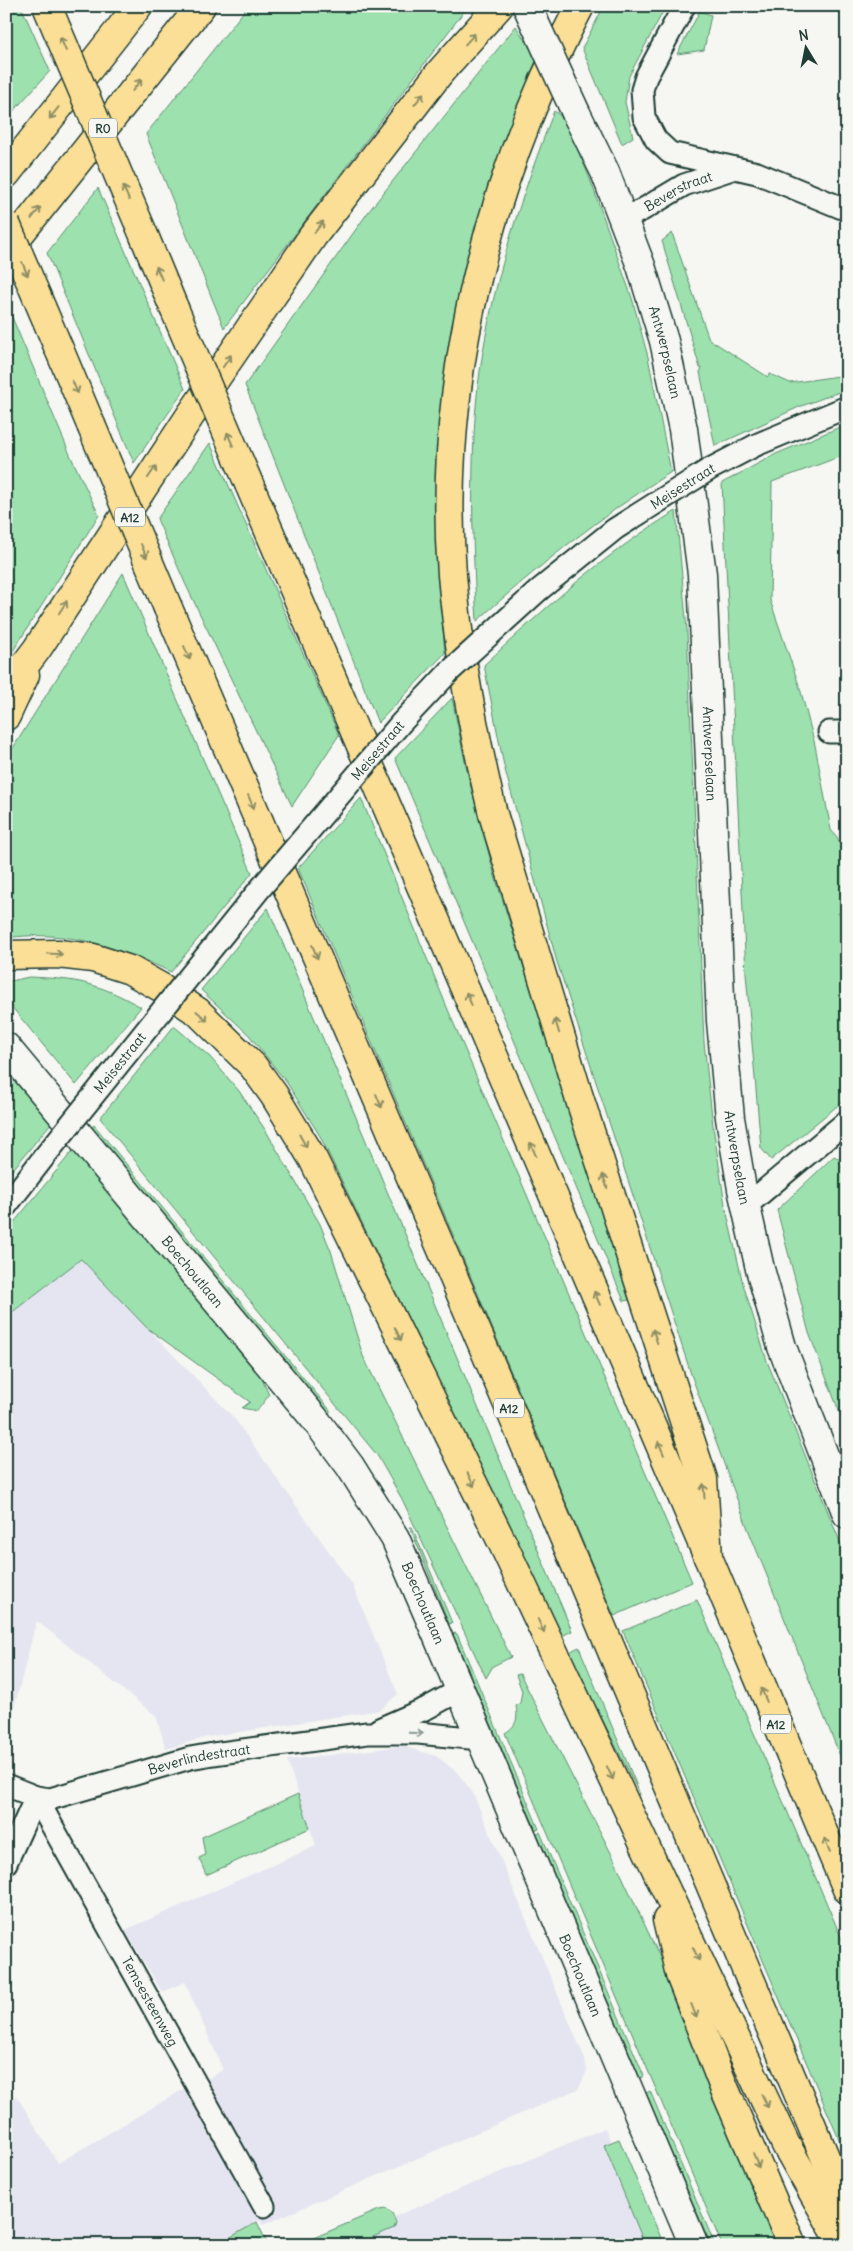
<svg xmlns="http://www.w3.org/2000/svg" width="853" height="2251" font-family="Delius,sans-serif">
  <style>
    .built { fill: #e5e5f1 }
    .green { fill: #9ce1ae; stroke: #5e8f71 }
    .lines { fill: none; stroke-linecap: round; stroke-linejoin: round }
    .minor-casing { stroke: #1f3d34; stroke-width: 25 }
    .secondary-casing { stroke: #1f3d34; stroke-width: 31 }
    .motorway-casing { stroke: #1f3d34; stroke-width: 31 }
    .minor { stroke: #f6f6f2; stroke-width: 21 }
    .secondary { stroke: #f6f6f2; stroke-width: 28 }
    .motorway { stroke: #fbdf96; stroke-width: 28 }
    .minor-bridge-casing { stroke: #1f3d34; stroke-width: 25; stroke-linecap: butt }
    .secondary-bridge-casing { stroke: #1f3d34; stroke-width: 31; stroke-linecap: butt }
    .motorway-bridge-casing { stroke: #1f3d34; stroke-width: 31; stroke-linecap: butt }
    .minor-bridge { stroke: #f6f6f2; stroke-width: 21 }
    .secondary-bridge { stroke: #f6f6f2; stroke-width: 28 }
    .motorway-bridge { stroke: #fbdf96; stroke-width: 28 }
    .oneway { stroke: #8d8e65 }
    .oneway2 { stroke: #8a9a93 }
    .labels { text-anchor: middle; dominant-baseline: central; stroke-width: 5; stroke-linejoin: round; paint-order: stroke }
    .shield { fill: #f6f6f2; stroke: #60746d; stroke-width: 1 }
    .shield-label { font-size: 12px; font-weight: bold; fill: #1f3d34 }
    .street-label { font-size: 14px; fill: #1f3d34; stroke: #f6f6f2 }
  </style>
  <rect width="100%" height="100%" fill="#f6f6f2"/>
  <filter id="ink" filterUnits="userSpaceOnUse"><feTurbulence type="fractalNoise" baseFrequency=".02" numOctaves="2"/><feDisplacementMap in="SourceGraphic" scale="10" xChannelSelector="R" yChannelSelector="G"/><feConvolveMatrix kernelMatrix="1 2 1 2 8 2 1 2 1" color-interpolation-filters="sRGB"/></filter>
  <g filter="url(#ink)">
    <g class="built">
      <path d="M81 1259 234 1418 352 1584 398 1694 380 1710 207 1737 166 1749 156 1716 38 1622 36 1623 6 1739V1317Z"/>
      <path d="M403 1746 436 1756 457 1772 473 1793 585 2059 587 2071 578 2089 263 2225 260 2220 257 2222 268 2245H6V2113L16 2095 58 2163 184 2089 257 2214 275 2203 204 2081 223 2070 185 1982 162 1992 125 1930 316 1846 287 1760Z"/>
      <path d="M605 2128 611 2142 619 2139 664 2245H327Z"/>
    </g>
    <g class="green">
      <path d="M6 6H21L50 71 8 117 6 112Z"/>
      <path d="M248 6H468L224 328 146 134Z"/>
      <path d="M604 6H666L629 76 625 102 633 137 622 144 582 48Z"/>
      <path d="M700 11 711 15 704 50 677 54Z"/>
      <path d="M516 26 537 59C474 208 437 350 437 513 437 560 441 606 445 653L378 723 245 385 369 211Z"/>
      <path d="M554 111 565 119 590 179 632 298 648 357 671 472C601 516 538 566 477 621 473 559 471 497 474 435 479 323 514 215 554 111Z"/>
      <path d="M98 188 185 389 134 463 47 253Z"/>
      <path d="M672 233 709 339 768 377 770 374 790 383 846 375 847 389 799 407 715 446 700 372 702 368H700L662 241Z"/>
      <path d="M6 303 71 457 99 515 6 662Z"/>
      <path d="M847 424V454L772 482 770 600 800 688 815 745 831 830 837 837 847 860V901L838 914 847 919V1098L771 1160 761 1148 746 973 722 483 776 454Z"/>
      <path d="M210 443 339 735 292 806 185 583 157 519Z"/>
      <path d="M676 511 687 630 704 1042 713 1126 725 1205 743 1284 767 1361 847 1559V1773L748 1529 692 1377 557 962 504 766 484 665C546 607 603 555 676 511Z"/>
      <path d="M123 573 252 873 171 972C117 947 67 929 6 938V759Z"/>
      <path d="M452 698 468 776 494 873 629 1300 624 1301 395 758Z"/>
      <path d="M361 798 451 1017 692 1582 614 1616 298 868Z"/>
      <path d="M268 908 572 1631 562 1636 320 1136 287 1083 249 1035 201 990Z"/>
      <path d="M29 977C78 979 98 983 141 1007L76 1085 6 1000V982Z"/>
      <path d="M174 1026 210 1057 239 1091 266 1131 320 1224 331 1251 363 1356 511 1657 493 1666 486 1678 402 1499 377 1455 100 1118Z"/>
      <path d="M6 1072 52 1122 6 1178Z"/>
      <path d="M94 1125 330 1410 329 1420 89 1131Z"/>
      <path d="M76 1147 255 1363 269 1395 257 1411 242 1408 250 1402 147 1328 81 1259 6 1317V1232Z"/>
      <path d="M834 1156 838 1158 847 1179V1432L809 1333 777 1210Z"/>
      <path d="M410 1527H412L452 1623 449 1624Z"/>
      <path d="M697 1600 847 1951V2158L623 1631Z"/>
      <path d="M455 1633 457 1634 539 1829 536 1830 453 1634Z"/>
      <path d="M579 1647 636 1784 640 1795 569 1652Z"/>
      <path d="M520 1674 614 1859 670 1979 708 2081 777 2245H722L505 1733C517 1726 518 1718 516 1706L520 1703 522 1691 516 1675Z"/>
      <path d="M298 1794 310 1828 206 1875 199 1858 205 1855 202 1837Z"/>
      <path d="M540 1832 644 2076 640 2078 537 1833Z"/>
      <path d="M650 2091 715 2245H711L646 2093Z"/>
      <path d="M619 2139 664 2245H645L604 2145Z"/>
      <path d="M386 2209 392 2213 396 2223 394 2228 354 2245H297L379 2210Z"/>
      <path d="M257 2222 268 2245H233L229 2238Z"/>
    </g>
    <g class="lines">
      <defs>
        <g id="minor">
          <path d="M684 6 646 77 642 90 644 117 656 140 670 153 757 173 847 210"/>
          <path id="s1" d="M623 219 642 210 684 185 732 169"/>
          <path d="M756 445 847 407"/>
          <path d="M539 590 615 529 637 515"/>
          <path d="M829 732H847"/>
          <path d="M6 1206 44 1157"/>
          <path d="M746 1206 847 1121"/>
          <path d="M379 1729 427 1708 460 1690"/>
          <path id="s2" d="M6 1785 36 1797 50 1799 190 1758 213 1754 367 1733H418L480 1739"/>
          <path id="s3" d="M36 1797 264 2206"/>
          <path d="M6 1863 36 1797"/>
        </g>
        <g id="secondary">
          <path id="s4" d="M576 113 605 172 641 266 664 341 683 429 702 574 721 1021 730 1118 742 1189 760 1269 782 1347 847 1514"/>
          <path id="s5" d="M6 1047 314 1418 350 1466 395 1538 437 1635 694 2245"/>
        </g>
        <g id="motorway">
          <path d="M580 6C489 179 437 379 452 575 459 655 474 735 493 814L579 1097 703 1479 708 1557"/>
          <path d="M6 174 138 6"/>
          <path d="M145 238 174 308"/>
          <path d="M6 251 201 6"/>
          <path d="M59 349 91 425"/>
          <path d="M249 484 708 1557 847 1889"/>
          <path d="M168 608 509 1407 847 2209"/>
          <path d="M6 690 37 649 190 416 313 236 441 71 499 6"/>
          <path d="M6 716 25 675"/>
          <path d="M6 955 58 954 93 958 130 970 162 988 198 1012 253 1066 274 1095 313 1159 502 1542 786 2145 843 2245"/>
          <path d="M667 1920 680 1975 723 2085 792 2245"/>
        </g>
      </defs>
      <use href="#minor" class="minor-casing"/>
      <use href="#secondary" class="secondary-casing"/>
      <use href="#motorway" class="motorway-casing"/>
      <use href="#minor" class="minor"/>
      <use href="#secondary" class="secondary"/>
      <use href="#motorway" class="motorway"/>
      <defs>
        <g id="minor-bridge">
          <path id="s6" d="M637 515 710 469 756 445"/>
          <path id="s7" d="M44 1157 259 890 401 723 450 671 539 590"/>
        </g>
        <path id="secondary-bridge" d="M527 6 576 113"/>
        <g id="motorway-bridge">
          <path d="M47 6 145 238"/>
          <path d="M6 224 59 349"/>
          <path d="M174 308 249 484"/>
          <path d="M91 425 168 608"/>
        </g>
      </defs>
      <use href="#minor-bridge" class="minor-bridge-casing"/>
      <use href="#secondary-bridge" class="secondary-bridge-casing"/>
      <use href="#motorway-bridge" class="motorway-bridge-casing"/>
      <use href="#minor-bridge" class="minor-bridge"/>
      <use href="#secondary-bridge" class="secondary-bridge"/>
      <use href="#motorway-bridge" class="motorway-bridge"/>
    </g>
    <defs><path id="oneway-shaft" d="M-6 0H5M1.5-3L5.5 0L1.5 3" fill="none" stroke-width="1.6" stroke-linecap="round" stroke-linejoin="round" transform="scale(1.25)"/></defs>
    <g class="oneway">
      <use href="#oneway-shaft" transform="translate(470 39) rotate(-48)"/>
      <use href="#oneway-shaft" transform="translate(63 44) rotate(-113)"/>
      <use href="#oneway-shaft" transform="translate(137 85) rotate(-52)"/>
      <use href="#oneway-shaft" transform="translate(419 99) rotate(-52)"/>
      <use href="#oneway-shaft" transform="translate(54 113) rotate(128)"/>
      <use href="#oneway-shaft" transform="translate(126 193) rotate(-113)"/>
      <use href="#oneway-shaft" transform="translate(36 213) rotate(-52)"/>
      <use href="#oneway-shaft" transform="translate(319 227) rotate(-52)"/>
      <use href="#oneway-shaft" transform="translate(25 269) rotate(67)"/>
      <use href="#oneway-shaft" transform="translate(159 273) rotate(-113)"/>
      <use href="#oneway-shaft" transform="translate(227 361) rotate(-56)"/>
      <use href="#oneway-shaft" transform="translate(75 387) rotate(67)"/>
      <use href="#oneway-shaft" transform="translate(230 439) rotate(-113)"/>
      <use href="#oneway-shaft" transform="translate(152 472) rotate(-56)"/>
      <use href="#oneway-shaft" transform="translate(144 551) rotate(67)"/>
      <use href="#oneway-shaft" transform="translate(63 607) rotate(-57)"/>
      <use href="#oneway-shaft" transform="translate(187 653) rotate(67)"/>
      <use href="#oneway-shaft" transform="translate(251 802) rotate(67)"/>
      <use href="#oneway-shaft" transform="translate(315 952) rotate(67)"/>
      <use href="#oneway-shaft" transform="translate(55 954) rotate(3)"/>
      <use href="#oneway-shaft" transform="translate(469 999) rotate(-113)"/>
      <use href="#oneway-shaft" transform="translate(202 1016) rotate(41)"/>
      <use href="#oneway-shaft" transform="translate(557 1026) rotate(-107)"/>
      <use href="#oneway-shaft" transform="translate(379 1101) rotate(67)"/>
      <use href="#oneway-shaft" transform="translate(303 1141) rotate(61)"/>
      <use href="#oneway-shaft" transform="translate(533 1149) rotate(-113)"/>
      <use href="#oneway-shaft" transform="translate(605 1181) rotate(-108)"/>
      <use href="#oneway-shaft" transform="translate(597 1298) rotate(-113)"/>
      <use href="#oneway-shaft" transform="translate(398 1334) rotate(64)"/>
      <use href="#oneway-shaft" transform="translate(655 1336) rotate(-108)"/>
      <use href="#oneway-shaft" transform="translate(661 1448) rotate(-113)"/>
      <use href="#oneway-shaft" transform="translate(471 1480) rotate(64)"/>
      <use href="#oneway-shaft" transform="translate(704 1491) rotate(-94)"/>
      <use href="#oneway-shaft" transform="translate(541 1626) rotate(65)"/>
      <use href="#oneway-shaft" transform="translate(764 1695) rotate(-112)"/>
      <use href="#oneway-shaft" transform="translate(610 1773) rotate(65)"/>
      <use href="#oneway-shaft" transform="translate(827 1845) rotate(-113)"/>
      <use href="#oneway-shaft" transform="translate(696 1954) rotate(65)"/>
      <use href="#oneway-shaft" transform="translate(694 2011) rotate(69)"/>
      <use href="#oneway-shaft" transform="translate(765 2101) rotate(65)"/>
      <use href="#oneway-shaft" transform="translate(756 2161) rotate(67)"/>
    </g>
    <use class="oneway2" href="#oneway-shaft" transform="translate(416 1733) rotate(2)"/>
  </g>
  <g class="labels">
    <g class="shield">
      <rect x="89" y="118.5" width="28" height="19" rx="4"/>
      <rect x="115" y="507.5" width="30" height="19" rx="4"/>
      <rect x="494" y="1398.5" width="30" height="19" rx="4"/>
      <rect x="761" y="1714.5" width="30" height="19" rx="4"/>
    </g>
    <g class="shield-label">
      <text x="103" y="128">R0</text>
      <text x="130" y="517">A12</text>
      <text x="509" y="1408">A12</text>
      <text x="776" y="1724">A12</text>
    </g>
    <g class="street-label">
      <text stroke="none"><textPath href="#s1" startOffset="62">Beverstraat</textPath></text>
      <text stroke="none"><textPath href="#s4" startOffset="256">Antwerpselaan</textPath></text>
      <text stroke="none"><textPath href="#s6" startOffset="54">Meisestraat</textPath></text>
      <text stroke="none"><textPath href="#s7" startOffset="526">Meisestraat</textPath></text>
      <text stroke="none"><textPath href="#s4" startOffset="661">Antwerpselaan</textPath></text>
      <text stroke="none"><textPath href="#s7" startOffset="121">Meisestraat</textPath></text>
      <text stroke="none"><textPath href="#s4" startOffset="1066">Antwerpselaan</textPath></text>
      <text stroke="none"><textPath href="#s5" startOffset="292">Boechoutlaan</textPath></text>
      <text stroke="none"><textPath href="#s5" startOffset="698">Boechoutlaan</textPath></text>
      <text stroke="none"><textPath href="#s2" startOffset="201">Beverlindestraat</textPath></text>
      <text stroke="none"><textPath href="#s5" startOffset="1102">Boechoutlaan</textPath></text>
      <text stroke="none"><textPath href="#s3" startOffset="234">Temsesteenweg</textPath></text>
    </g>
  </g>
  <rect width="853" height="2251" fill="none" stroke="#f6f6f2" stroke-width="25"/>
  <rect x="12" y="12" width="828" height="2226" fill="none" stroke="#1f3d34" stroke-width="2" filter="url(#ink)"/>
  <g transform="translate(806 48) rotate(350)" stroke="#f6f6f2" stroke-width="4" paint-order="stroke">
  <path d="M0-4L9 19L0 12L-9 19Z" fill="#1f3d34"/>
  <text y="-8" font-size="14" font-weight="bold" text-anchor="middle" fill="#1f3d34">N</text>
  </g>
</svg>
